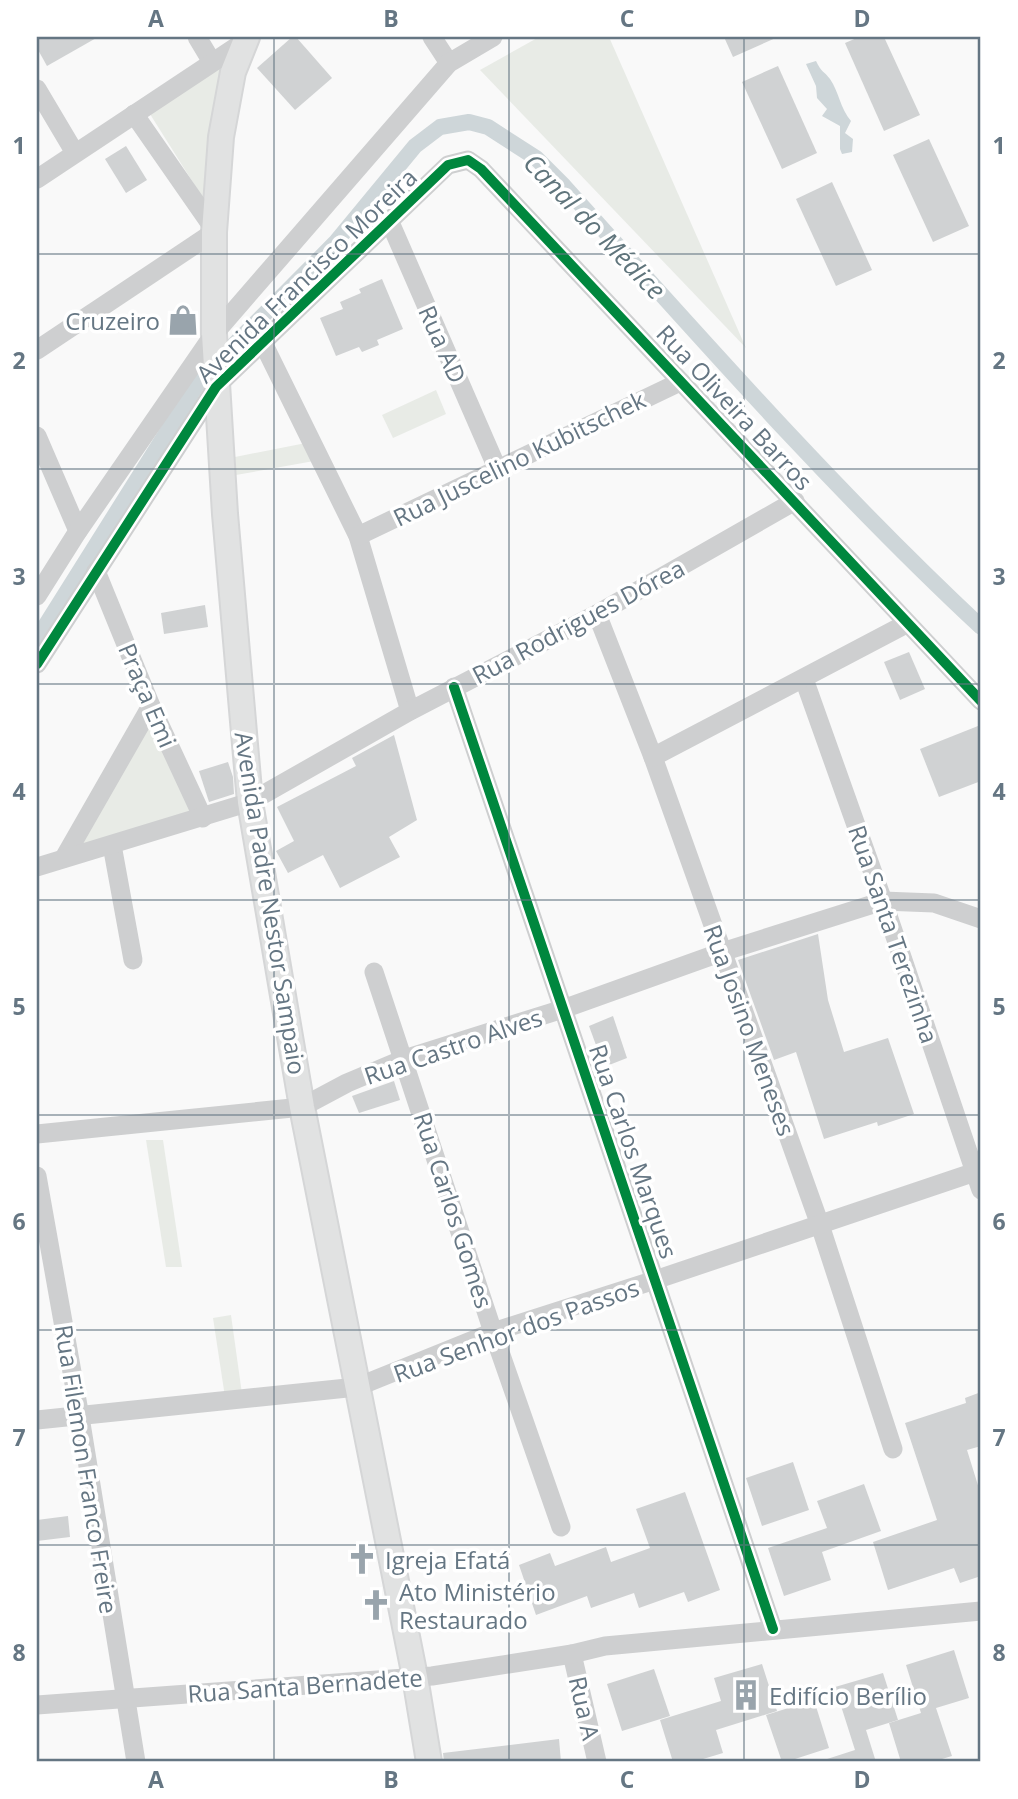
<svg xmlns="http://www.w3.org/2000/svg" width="1018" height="1799" font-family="'Open Sans',sans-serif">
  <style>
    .green { fill: #e8ebe6 }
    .water { fill: #ced6d9 }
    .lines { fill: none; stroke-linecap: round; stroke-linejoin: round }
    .canal { stroke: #ced6d9; stroke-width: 16 }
    .building { fill: #d0d2d3 }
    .major-casing { stroke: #d5d6d7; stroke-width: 28 }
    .minor { stroke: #cecfd0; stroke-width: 19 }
    .major { stroke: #e1e2e2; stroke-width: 24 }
    .cycleway-casing { stroke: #fff; stroke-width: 15 }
    .cycleway { stroke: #00873e; stroke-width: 10 }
    .grid { fill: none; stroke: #657683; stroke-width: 2; stroke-opacity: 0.55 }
    .labels { text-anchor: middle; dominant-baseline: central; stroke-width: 7; stroke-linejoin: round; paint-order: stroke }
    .street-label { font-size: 24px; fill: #657683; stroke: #fff }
    .poi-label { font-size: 24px; fill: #657683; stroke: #fff; text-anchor: start }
    .water-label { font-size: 26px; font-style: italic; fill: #60757c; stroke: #fff }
    .neatline { fill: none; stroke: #657683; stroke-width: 2.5 }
    .grid-label { font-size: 23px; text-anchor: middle; font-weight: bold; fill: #657683 }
  </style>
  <rect width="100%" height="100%" fill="#f9f9f9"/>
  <g class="green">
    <path d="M539 37H609L746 348 480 70Z"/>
    <path d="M223 66 204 200 150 114Z"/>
    <path d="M436 390 446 414 393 438 382 415Z"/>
    <path d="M306 443 314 461 236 475 235 457Z"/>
    <path d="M150 720 194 813 78 847Z"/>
    <path d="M146 1140H163L182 1267H166Z"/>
    <path d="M231 1315 242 1394 225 1397 213 1318Z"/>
  </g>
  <path class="water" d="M816 61C821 72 824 71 830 79 839 92 840 108 851 121L845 133 853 139 852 152 842 154 840 149V126L822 116 827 109 817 98 816 86 806 64Z"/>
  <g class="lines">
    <path class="canal" d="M37 639 201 378 335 243 415 146 440 127 469 122 488 127 536 158 564 186C699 336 833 489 981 627"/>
  </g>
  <g class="building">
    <path d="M37 37H98L47 66 37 48Z"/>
    <path d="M292 37H296L332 78 295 110 257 68Z"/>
    <path d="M724 37H778L733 57Z"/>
    <path d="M859 37H884L920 115 884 131 845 43Z"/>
    <path d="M778 66 817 153 782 169 742 82Z"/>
    <path d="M929 139 969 226 933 242 893 155Z"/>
    <path d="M126 146 147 180 126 193 105 159Z"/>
    <path d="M832 182 872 270 836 286 796 199Z"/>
    <path d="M382 279 403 329 377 340 379 345 362 352 359 347 336 356 320 318 343 309 340 302 361 293 359 289Z"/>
    <path d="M205 605 208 627 164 634 161 613Z"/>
    <path d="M909 652 925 689 900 700 884 662Z"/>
    <path d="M978 726 981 733V781L939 797 920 749Z"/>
    <path d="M394 735 417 820 389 837 400 857 340 888 323 855 288 873 276 851 294 841 277 807 356 766 352 758Z"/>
    <path d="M228 762 233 777 234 794 209 802 199 771Z"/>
    <path d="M818 934 828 1000 844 1052 888 1038 914 1114 878 1126 877 1122 824 1139 796 1052 774 1060 738 960Z"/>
    <path d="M613 1016 627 1058 604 1067 589 1026Z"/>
    <path d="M394 1081 400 1100 359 1113 352 1096Z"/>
    <path d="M981 1392V1446L967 1450 981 1495V1576L960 1583 954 1568 888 1590 873 1542 937 1520 905 1423 966 1403 965 1398Z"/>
    <path d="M793 1462 809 1510 762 1526 746 1478Z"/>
    <path d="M864 1484 881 1531 822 1552 831 1580 784 1596 768 1548 827 1528 817 1501Z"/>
    <path d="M685 1492 720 1590 688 1602 684 1592 639 1608 634 1593 591 1608 587 1596 536 1615 519 1565 550 1553 555 1566 606 1547 611 1562 650 1548 636 1509Z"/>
    <path d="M68 1516 70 1537 37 1541V1520Z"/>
    <path d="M954 1650 969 1698 936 1708 952 1756 932 1762H901L889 1723 921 1713 906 1665Z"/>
    <path d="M762 1664 777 1711 716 1730 723 1753 693 1762H673L660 1720 721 1701 714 1678Z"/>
    <path d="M654 1669 670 1716 622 1731 607 1684Z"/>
    <path d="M883 1673 898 1720 866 1730 876 1762H825L824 1760 855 1750 835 1687Z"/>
    <path d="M814 1700 829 1748 795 1759 796 1762H782L766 1715Z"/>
    <path d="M559 1739 561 1762H444L443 1753Z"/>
  </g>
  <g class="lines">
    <defs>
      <path id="major" d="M247 37 233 72 221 137 214 232V334L225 514 250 802 302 1107 415 1677 429 1762"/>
    </defs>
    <use href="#major" class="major-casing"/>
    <g class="minor">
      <path d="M197 37 212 62"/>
      <path d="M432 37 449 63"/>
      <path d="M37 89 75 153"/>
      <path d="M134 114 214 229"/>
      <path d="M37 179 245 41"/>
      <path d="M389 220 497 468"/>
      <path d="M263 343 358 536 410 711"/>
      <path d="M37 350 214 232"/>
      <path d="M37 436 78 531"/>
      <path d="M358 536 680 382"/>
      <path d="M96 571 151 706 203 818"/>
      <path d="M37 596 78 531 214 334 449 63 493 37"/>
      <path d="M597 614 653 757 820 1225 893 1449"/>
      <path d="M37 664 216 387 448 165 468 160 481 169 981 701"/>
      <path d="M804 679 883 901 981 1190"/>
      <path d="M454 687 773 1629"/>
      <path d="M653 757 906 624"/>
      <path d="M112 845 133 960"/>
      <path d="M64 858 151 706"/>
      <path d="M37 867 250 802 410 711 597 614 795 501"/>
      <path d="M374 972 493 1332 561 1527"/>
      <path d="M37 1134 302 1107 347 1083 404 1059 563 1009 722 952 883 901 934 903 981 919"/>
      <path d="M37 1176 80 1417 136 1762"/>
      <path d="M37 1420 357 1387 493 1332 655 1280 981 1170"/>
      <path d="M572 1654 597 1762"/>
      <path d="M37 1705 432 1676 572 1654 605 1646 981 1611"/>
    </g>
    <use href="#major" class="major"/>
    <defs>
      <g id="cycleway">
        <path d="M37 664 216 387 448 165 468 160 481 169 981 701"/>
        <path d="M454 687 773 1629"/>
      </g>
    </defs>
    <use href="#cycleway" class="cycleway-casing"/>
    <use href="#cycleway" class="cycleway"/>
  </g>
  <path class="grid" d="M274 37V1762M509 37V1762M744 37V1762M37 254H981M37 469H981M37 684H981M37 900H981M37 1115H981M37 1330H981M37 1545H981"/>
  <defs>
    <symbol id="shop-bare" viewBox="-9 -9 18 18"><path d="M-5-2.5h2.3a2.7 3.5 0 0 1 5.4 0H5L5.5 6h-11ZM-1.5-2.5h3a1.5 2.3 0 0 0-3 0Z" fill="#99a4ac" stroke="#fff" stroke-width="2.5" paint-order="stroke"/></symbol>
    <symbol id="church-bare" viewBox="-9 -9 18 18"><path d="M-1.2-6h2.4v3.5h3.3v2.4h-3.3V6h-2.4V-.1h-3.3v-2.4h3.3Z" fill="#99a4ac" stroke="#fff" stroke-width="2.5" paint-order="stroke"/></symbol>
    <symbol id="building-bare" viewBox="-9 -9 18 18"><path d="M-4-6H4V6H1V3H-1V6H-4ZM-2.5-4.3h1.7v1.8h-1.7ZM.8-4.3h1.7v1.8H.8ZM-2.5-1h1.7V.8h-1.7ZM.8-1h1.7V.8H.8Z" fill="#99a4ac" stroke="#fff" stroke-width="2.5" paint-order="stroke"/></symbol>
  </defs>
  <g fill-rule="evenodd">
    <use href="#shop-bare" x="161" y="298" width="44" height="44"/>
    <use href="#church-bare" x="340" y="1537" width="44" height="44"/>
    <use href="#church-bare" x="354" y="1583" width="44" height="44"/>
    <use href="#building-bare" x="724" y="1673" width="44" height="44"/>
  </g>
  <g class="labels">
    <g class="street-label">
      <text transform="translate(306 275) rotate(-44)">Avenida Francisco Moreira</text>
      <text transform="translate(443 344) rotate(66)">Rua AD</text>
      <text transform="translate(735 407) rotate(47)">Rua Oliveira Barros</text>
      <text transform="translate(519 458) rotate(-26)">Rua Juscelino Kubitschek</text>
      <text transform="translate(578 621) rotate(-28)">Rua Rodrigues Dórea</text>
      <text transform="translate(148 695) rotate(67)">Praça Emi</text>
      <text transform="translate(271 903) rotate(81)">Avenida Padre Nestor Sampaio</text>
      <text transform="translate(894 934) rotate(71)">Rua Santa Terezinha</text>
      <text transform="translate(750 1030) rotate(70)">Rua Josino Meneses</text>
      <text transform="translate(453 1046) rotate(-19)">Rua Castro Alves</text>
      <text transform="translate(634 1151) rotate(71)">Rua Carlos Marques</text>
      <text transform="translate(454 1210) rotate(72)">Rua Carlos Gomes</text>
      <text transform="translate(516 1330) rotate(-20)">Rua Senhor dos Passos</text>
      <text transform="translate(87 1469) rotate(81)">Rua Filemon Franco Freire</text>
      <text transform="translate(305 1685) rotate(-4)">Rua Santa Bernadete</text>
      <text transform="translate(585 1708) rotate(77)">Rua A</text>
    </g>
    <g class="poi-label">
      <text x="160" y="320" text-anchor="end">Cruzeiro</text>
      <text x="385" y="1559">Igreja Efatá</text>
      <text x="399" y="1591">Ato Ministério<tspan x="399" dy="28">Restaurado</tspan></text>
      <text x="769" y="1695">Edifício Berílio</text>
    </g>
    <g class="water-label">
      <text transform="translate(595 226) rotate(46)">Canal do Médice</text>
    </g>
  </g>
  <rect width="1018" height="1799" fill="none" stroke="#ffffff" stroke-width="77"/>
  <rect x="38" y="38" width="941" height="1722" class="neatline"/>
  <g class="grid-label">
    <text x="156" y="27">A</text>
    <text x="391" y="27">B</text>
    <text x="627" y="27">C</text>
    <text x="862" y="27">D</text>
    <text x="19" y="154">1</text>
    <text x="999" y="154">1</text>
    <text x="19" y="369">2</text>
    <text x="999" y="369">2</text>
    <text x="19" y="585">3</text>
    <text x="999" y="585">3</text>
    <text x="19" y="800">4</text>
    <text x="999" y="800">4</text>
    <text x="19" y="1015">5</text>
    <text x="999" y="1015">5</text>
    <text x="19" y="1230">6</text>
    <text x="999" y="1230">6</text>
    <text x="19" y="1446">7</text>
    <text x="999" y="1446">7</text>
    <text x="19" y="1661">8</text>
    <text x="999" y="1661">8</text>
    <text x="156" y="1788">A</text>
    <text x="391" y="1788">B</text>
    <text x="627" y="1788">C</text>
    <text x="862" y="1788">D</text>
  </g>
</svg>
